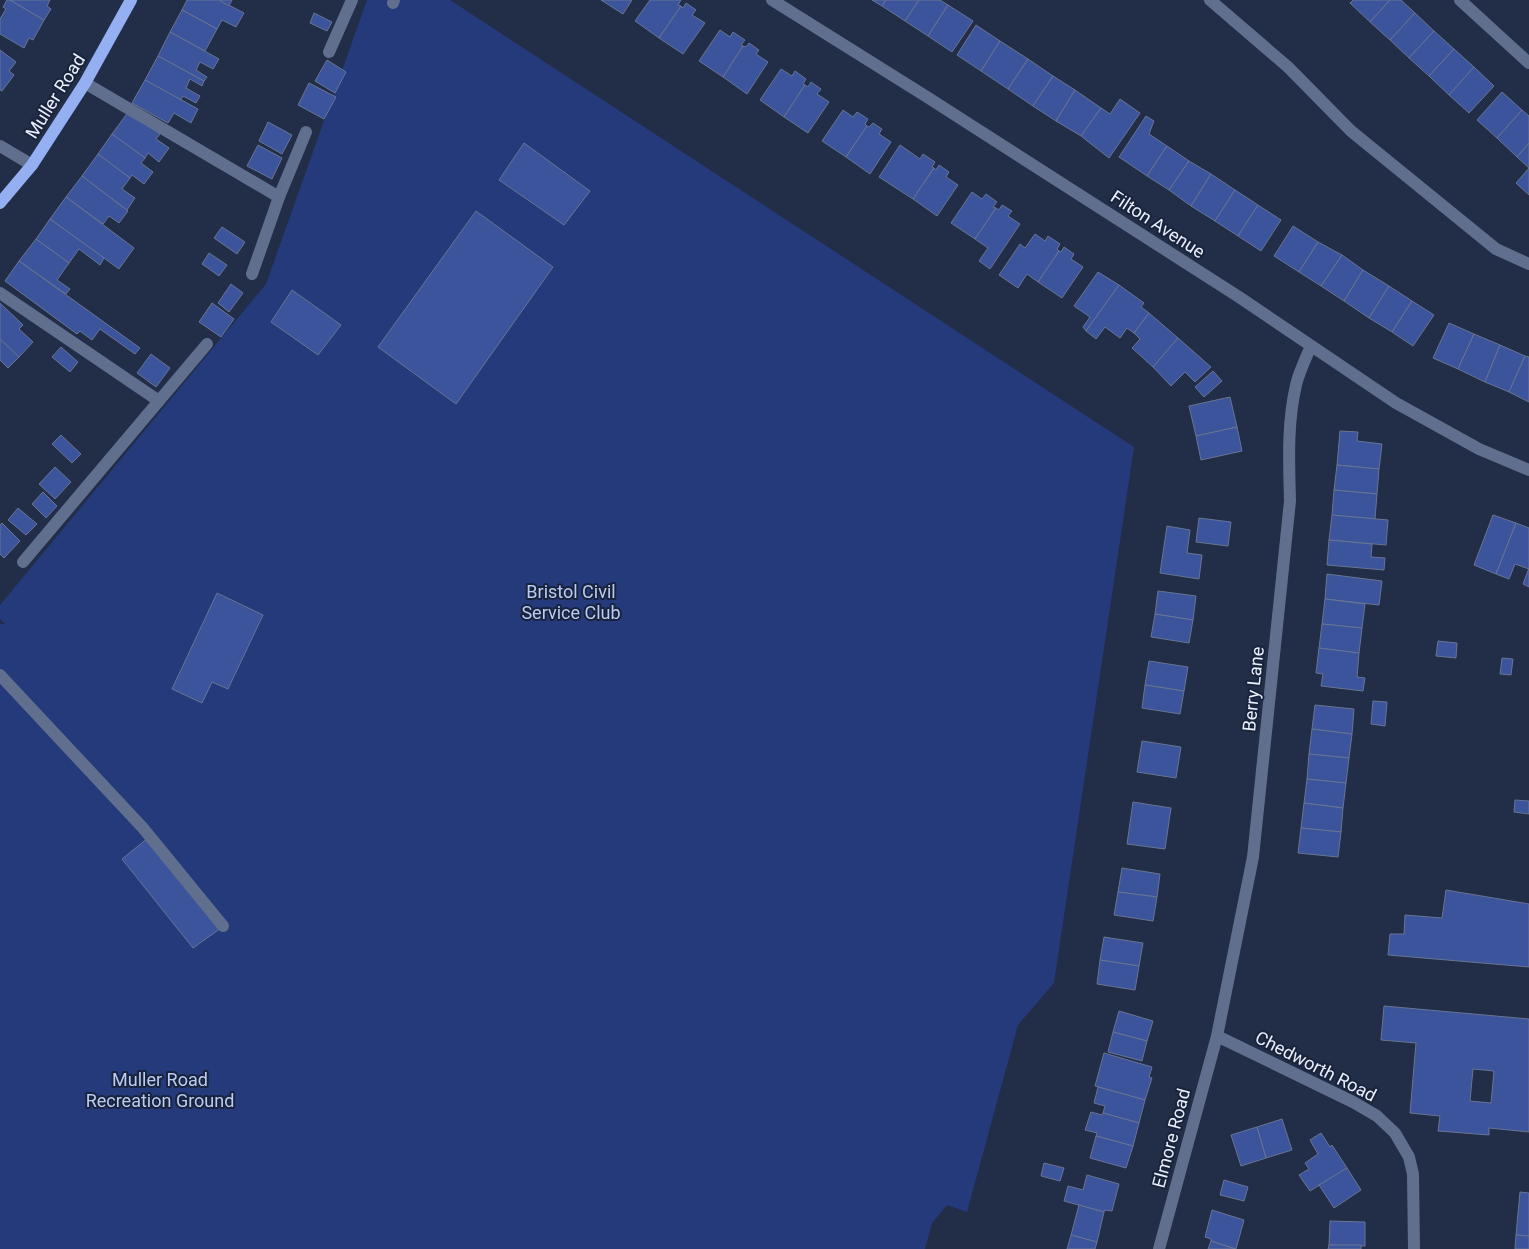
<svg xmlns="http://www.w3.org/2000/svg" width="1529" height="1249" font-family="Roboto,sans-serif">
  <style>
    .green { fill: #253a7b }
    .building { fill: #3b549b; stroke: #687593; fill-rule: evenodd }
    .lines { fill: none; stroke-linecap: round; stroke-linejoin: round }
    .minor { stroke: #616f8f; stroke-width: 12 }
    .major { stroke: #94aff2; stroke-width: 12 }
    .labels { text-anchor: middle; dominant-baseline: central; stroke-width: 4; stroke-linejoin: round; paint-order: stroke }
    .street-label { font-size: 18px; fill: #e9effd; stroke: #19233c }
    .park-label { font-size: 18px; fill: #bbccf4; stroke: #19233c }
  </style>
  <rect width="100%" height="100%" fill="#222d47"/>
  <path class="green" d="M367 0H450L1134 447 1054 983 1018 1025 967 1212 947 1205 932 1223 925 1249H0V624H5L0 619V605L266 284Z"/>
  <g class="building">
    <path d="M7 0H10L44 20 33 40 29 38 24 48 0 34V19L6 9 3 7Z"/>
    <path d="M10 0H50L47 6 51 9 44 20Z"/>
    <path d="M187 0H219L244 13 236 27 222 20 217 29 182 10Z"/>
    <path d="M219 0H232L229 6Z"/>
    <path d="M601 0H632L623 14Z"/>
    <path d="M650 0H681L678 5 681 6 659 38 635 21Z"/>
    <path d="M872 0H886L882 6Z"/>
    <path d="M886 0H919L905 21 882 6Z"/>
    <path d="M919 0H940L948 5 928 36 905 21Z"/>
    <path d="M1353 0H1390L1370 22 1350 3Z"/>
    <path d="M1390 0H1401L1415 13 1390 40 1370 22Z"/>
    <path d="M686 3 696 10 692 15 705 23 683 54 659 38 681 6 683 8Z"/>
    <path d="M948 5 973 21 952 52 928 36Z"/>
    <path d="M182 10 217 29 205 51 170 32Z"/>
    <path d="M314 13 332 22 327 31 310 23Z"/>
    <path d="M1415 13 1434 31 1409 58 1390 40Z"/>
    <path d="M976 25 1000 41 981 71 957 55Z"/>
    <path d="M720 30 730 37 733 32 745 40 741 45 743 46 723 77 699 61Z"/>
    <path d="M1434 31 1454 49 1429 76 1409 58Z"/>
    <path d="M170 32 219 59 213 69 200 62 196 70 207 77 204 81 158 56Z"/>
    <path d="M1000 41 1028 59 1008 89 981 71Z"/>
    <path d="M749 43 759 50 756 54 768 62 747 94 723 77 743 46 746 47Z"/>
    <path d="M1454 49 1474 67 1449 95 1429 76Z"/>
    <path d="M0 50 16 62 9 71 14 75 2 91 0 90Z"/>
    <path d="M158 56 204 81 202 86 190 79 186 88 200 96 196 103 183 96 181 100 145 80Z"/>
    <path d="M1028 59 1053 76 1033 106 1008 89Z"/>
    <path d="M327 60 346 72 335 93 315 81Z"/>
    <path d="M1474 67 1494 86 1469 113 1449 95Z"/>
    <path d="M781 69 792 76 795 71 806 79 803 84 805 85 784 117 760 100Z"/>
    <path d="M1053 76 1075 90 1056 121 1033 106Z"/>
    <path d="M145 80 198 109 191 123 174 113 168 123 132 103Z"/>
    <path d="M811 82 821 89 817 94 829 102 808 133 784 117 805 85 808 87Z"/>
    <path d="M309 83 336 97 324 119 298 105Z"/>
    <path d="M1075 90 1101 108 1081 136 1056 121Z"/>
    <path d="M1502 92 1522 110 1497 138 1477 120Z"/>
    <path d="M1120 99 1140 113 1109 158 1081 136 1101 108 1110 114Z"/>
    <path d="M843 110 853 117 857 112 868 119 865 124 867 126 846 157 822 141Z"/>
    <path d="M1522 110 1529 116V143L1517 157 1497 138Z"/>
    <path d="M129 111 160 134 156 139 169 148 159 162 148 153 145 158 112 134Z"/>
    <path d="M1146 116 1154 121 1149 134 1167 146 1147 176 1119 157Z"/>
    <path d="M268 122 292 135 282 154 259 141Z"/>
    <path d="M873 123 882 129 879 134 891 142 870 174 846 157 867 126 869 127Z"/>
    <path d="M112 134 145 158 141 163 153 172 144 184 132 175 130 178 98 154Z"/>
    <path d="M524 143 590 191 564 225 499 180Z"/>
    <path d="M1529 143V168L1517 157Z"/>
    <path d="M258 145 282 158 272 179 247 166Z"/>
    <path d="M900 145 920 159 923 154 935 162 932 167 934 168 913 199 879 177Z"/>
    <path d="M1167 146 1189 161 1169 190 1147 176Z"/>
    <path d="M98 154 130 178 122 189 135 198 127 210 82 176Z"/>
    <path d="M1189 161 1211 174 1191 206 1169 190Z"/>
    <path d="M939 165 949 172 946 177 958 185 937 216 913 199 934 168 936 170Z"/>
    <path d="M1529 168V195L1516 183Z"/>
    <path d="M1211 174 1235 190 1215 221 1191 206Z"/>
    <path d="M82 176 128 211 119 223 109 216 103 224 66 197Z"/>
    <path d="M1235 190 1258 205 1238 236 1215 221Z"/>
    <path d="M972 192 982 199 986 194 997 202 993 207 996 208 975 239 951 223Z"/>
    <path d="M66 197 134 248 119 269 50 219Z"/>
    <path d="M1002 205 1012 211 1008 216 1020 224 990 269 979 261 988 248 975 239 996 208 999 210Z"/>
    <path d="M1258 205 1281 220 1261 251 1238 236Z"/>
    <path d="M476 211 553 267 456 404 378 347Z"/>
    <path d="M50 219 104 258 100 265 79 249 69 263 36 239Z"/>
    <path d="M1293 226 1318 242 1299 272 1274 256Z"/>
    <path d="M222 227 245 242 237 254 214 238Z"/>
    <path d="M1035 234 1045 241 1048 236 1060 244 1057 249 1059 251 1038 282 1027 274 1018 288 999 275 1020 244 1025 248Z"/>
    <path d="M36 239 69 263 57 280 70 289 66 294 19 261Z"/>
    <path d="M1318 242 1342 255 1321 286 1299 272Z"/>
    <path d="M1064 247 1074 254 1071 259 1083 267 1062 298 1038 282 1059 251 1061 252Z"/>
    <path d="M209 253 227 265 219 276 202 264Z"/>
    <path d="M1342 255 1363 270 1344 301 1321 286Z"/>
    <path d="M19 261 140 348 135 354 100 329 92 340 80 331 77 334 5 281Z"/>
    <path d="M1363 270 1389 286 1369 318 1344 301Z"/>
    <path d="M1098 272 1119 285 1086 331 1083 327 1090 317 1074 306Z"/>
    <path d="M231 284 243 293 229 312 218 303Z"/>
    <path d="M1119 285 1144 303 1141 307 1149 313 1134 333 1127 328 1120 338 1105 327 1096 339 1086 331Z"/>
    <path d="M1389 286 1412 301 1392 332 1369 318Z"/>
    <path d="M292 290 341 325 318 355 271 322Z"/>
    <path d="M1412 301 1434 315 1413 346 1392 332Z"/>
    <path d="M0 303 23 325 19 329 33 342 19 357 0 339Z"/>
    <path d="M212 303 234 319 221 337 199 322Z"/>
    <path d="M1149 313 1178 338 1153 367 1132 348 1140 339 1134 333Z"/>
    <path d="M1449 323 1474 334 1458 369 1433 358Z"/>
    <path d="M1474 334 1500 345 1485 382 1458 369Z"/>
    <path d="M1178 338 1211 367 1195 382 1185 372 1171 386 1153 367Z"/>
    <path d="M0 339 19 357 8 368 0 360Z"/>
    <path d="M1500 345 1525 356 1509 392 1485 382Z"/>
    <path d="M61 347 78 362 70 372 52 357Z"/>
    <path d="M151 354 170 368 156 387 137 373Z"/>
    <path d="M1525 356 1529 357V402L1509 392Z"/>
    <path d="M1213 371 1222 381 1204 397 1195 387Z"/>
    <path d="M1230 397 1237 427 1196 436 1189 406Z"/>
    <path d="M1237 427 1242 451 1201 460 1196 436Z"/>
    <path d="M1340 431 1358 432 1357 441 1382 444 1379 469 1337 465Z"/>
    <path d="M61 435 81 454 72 463 52 444Z"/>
    <path d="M1337 465 1379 469 1377 494 1334 490Z"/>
    <path d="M55 467 71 482 55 499 39 484Z"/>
    <path d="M1334 490 1377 494 1375 519 1332 515Z"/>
    <path d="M43 492 57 506 46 518 32 504Z"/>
    <path d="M18 508 37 524 26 535 8 520Z"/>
    <path d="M1332 515 1388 520 1386 545 1329 540Z"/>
    <path d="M1493 515 1516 523 1496 574 1474 565Z"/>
    <path d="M1199 518 1231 522 1228 546 1196 542Z"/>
    <path d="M2 523 20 541 4 558 0 554V525Z"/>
    <path d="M1516 523 1529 528V569L1515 564 1509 579 1496 574Z"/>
    <path d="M1167 526 1190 530 1187 553 1202 555 1199 579 1160 573Z"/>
    <path d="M1329 540 1372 544 1371 557 1385 558 1384 570 1327 565Z"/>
    <path d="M1529 568V587L1523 584Z"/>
    <path d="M1327 574 1382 581 1379 605 1325 599Z"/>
    <path d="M1158 591 1196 596 1193 620 1155 614Z"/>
    <path d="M217 593 263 615 228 689 212 682 202 703 172 689Z"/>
    <path d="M1325 599 1365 604 1362 628 1322 624Z"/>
    <path d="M1155 614 1193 620 1189 643 1151 637Z"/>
    <path d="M1322 624 1362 628 1359 653 1319 648Z"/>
    <path d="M1438 641 1457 643 1456 658 1436 656Z"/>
    <path d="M1319 648 1359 653 1357 677 1365 678 1363 691 1321 686 1323 674 1316 673Z"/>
    <path d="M1502 658 1513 659 1511 675 1500 674Z"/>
    <path d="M1149 661 1188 667 1184 691 1145 685Z"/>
    <path d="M1145 685 1184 691 1180 714 1142 708Z"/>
    <path d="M1373 701 1387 702 1385 726 1371 724Z"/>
    <path d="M1315 705 1354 709 1352 734 1312 729Z"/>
    <path d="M1312 729 1352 734 1349 758 1309 754Z"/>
    <path d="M1142 741 1181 747 1176 778 1137 772Z"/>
    <path d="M1309 754 1349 758 1346 783 1307 779Z"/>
    <path d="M1307 779 1346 783 1343 808 1304 803Z"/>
    <path d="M1515 800 1529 801V814L1514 812Z"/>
    <path d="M1133 802 1171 808 1165 849 1127 844Z"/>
    <path d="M1304 803 1343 808 1341 832 1301 828Z"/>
    <path d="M1301 828 1341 832 1338 857 1298 853Z"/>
    <path d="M148 838 221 928 193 948 122 859Z"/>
    <path d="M1122 868 1160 874 1157 897 1118 892Z"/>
    <path d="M1446 890 1529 904V967L1388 955 1390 934H1404L1405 915 1442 918Z"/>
    <path d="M1118 892 1157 897 1153 921 1114 915Z"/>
    <path d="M1104 937 1143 943 1139 966 1100 960Z"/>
    <path d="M1100 960 1139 966 1135 990 1097 984Z"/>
    <path d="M1384 1006 1529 1019V1132L1489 1128V1135L1438 1131 1440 1116 1410 1113 1416 1043 1381 1040ZM1473 1069 1494 1071 1491 1103 1470 1101Z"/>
    <path d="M1119 1011 1153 1021 1147 1041 1113 1032Z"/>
    <path d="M1113 1032 1147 1041 1142 1061 1108 1052Z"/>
    <path d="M1104 1053 1152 1067 1149 1077 1152 1078 1145 1100 1095 1086Z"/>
    <path d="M1098 1087 1145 1100 1139 1123 1103 1113 1105 1106 1094 1103Z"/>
    <path d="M1091 1112 1102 1115 1103 1113 1139 1123 1133 1146 1096 1136 1097 1133 1085 1130Z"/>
    <path d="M1282 1119 1292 1150 1266 1158 1257 1127Z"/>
    <path d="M1257 1127 1266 1158 1241 1166 1231 1135Z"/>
    <path d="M1321 1133 1330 1147 1332 1145 1347 1168 1310 1191 1299 1175 1309 1169 1305 1163 1318 1154 1310 1140Z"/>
    <path d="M1096 1136 1133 1146 1126 1168 1090 1158Z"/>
    <path d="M1044 1163 1064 1168 1060 1181 1041 1176Z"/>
    <path d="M1347 1168 1361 1190 1334 1208 1319 1185Z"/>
    <path d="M1087 1175 1119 1184 1112 1211 1105 1210 1104 1212 1064 1201 1068 1186 1083 1190Z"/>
    <path d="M1224 1180 1248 1187 1244 1201 1220 1195Z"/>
    <path d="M1520 1192 1529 1193V1236L1516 1235Z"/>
    <path d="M1079 1205 1104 1212 1097 1242 1071 1235Z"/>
    <path d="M1212 1210 1244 1220 1236 1249 1211 1241V1239L1205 1237Z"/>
    <path d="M1330 1221 1365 1222V1246L1329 1245Z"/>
    <path d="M1071 1235 1097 1242 1095 1249H1067Z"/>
    <path d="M1516 1235 1529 1236V1249H1515Z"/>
    <path d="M1211 1241 1235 1249H1208Z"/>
    <path d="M1329 1245H1361V1249H1328Z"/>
  </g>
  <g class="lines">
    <g class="minor">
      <path d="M772 0 927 97 1239 297 1396 403 1479 449 1529 470"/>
      <path d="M1210 0 1288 67 1351 131 1496 249 1529 264"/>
      <path d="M1460 0 1529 63"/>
      <path d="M393 3 394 0"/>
      <path d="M329 52 352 0"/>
      <path d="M85 83 279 197"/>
      <path d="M0 146 32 165"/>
      <path d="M252 274 279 197 306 132"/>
      <path d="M0 293 159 401"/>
      <path d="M23 562 207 344"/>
      <path d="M0 675 143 828 223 926"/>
      <path d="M1217 1036 1353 1102 1377 1116 1395 1133 1409 1157 1413 1174 1414 1249"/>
      <path d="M1159 1249 1217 1036 1253 857 1290 501C1289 462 1287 424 1296 385 1299 372 1306 358 1311 346"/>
    </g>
    <path class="major" d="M0 203 32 165 85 83 131 0"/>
  </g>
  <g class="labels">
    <g class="street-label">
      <text transform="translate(55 96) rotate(-58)">Muller Road</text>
      <text transform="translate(1158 224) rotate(33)">Filton Avenue</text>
      <text transform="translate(1253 689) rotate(-84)">Berry Lane</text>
      <text transform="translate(1316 1066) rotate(27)">Chedworth Road</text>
      <text transform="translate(1171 1138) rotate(-75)">Elmore Road</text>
    </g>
    <g class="park-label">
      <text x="571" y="591">Bristol Civil<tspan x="571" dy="21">Service Club</tspan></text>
      <text x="160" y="1079">Muller Road<tspan x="160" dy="21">Recreation Ground</tspan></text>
    </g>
  </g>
</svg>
